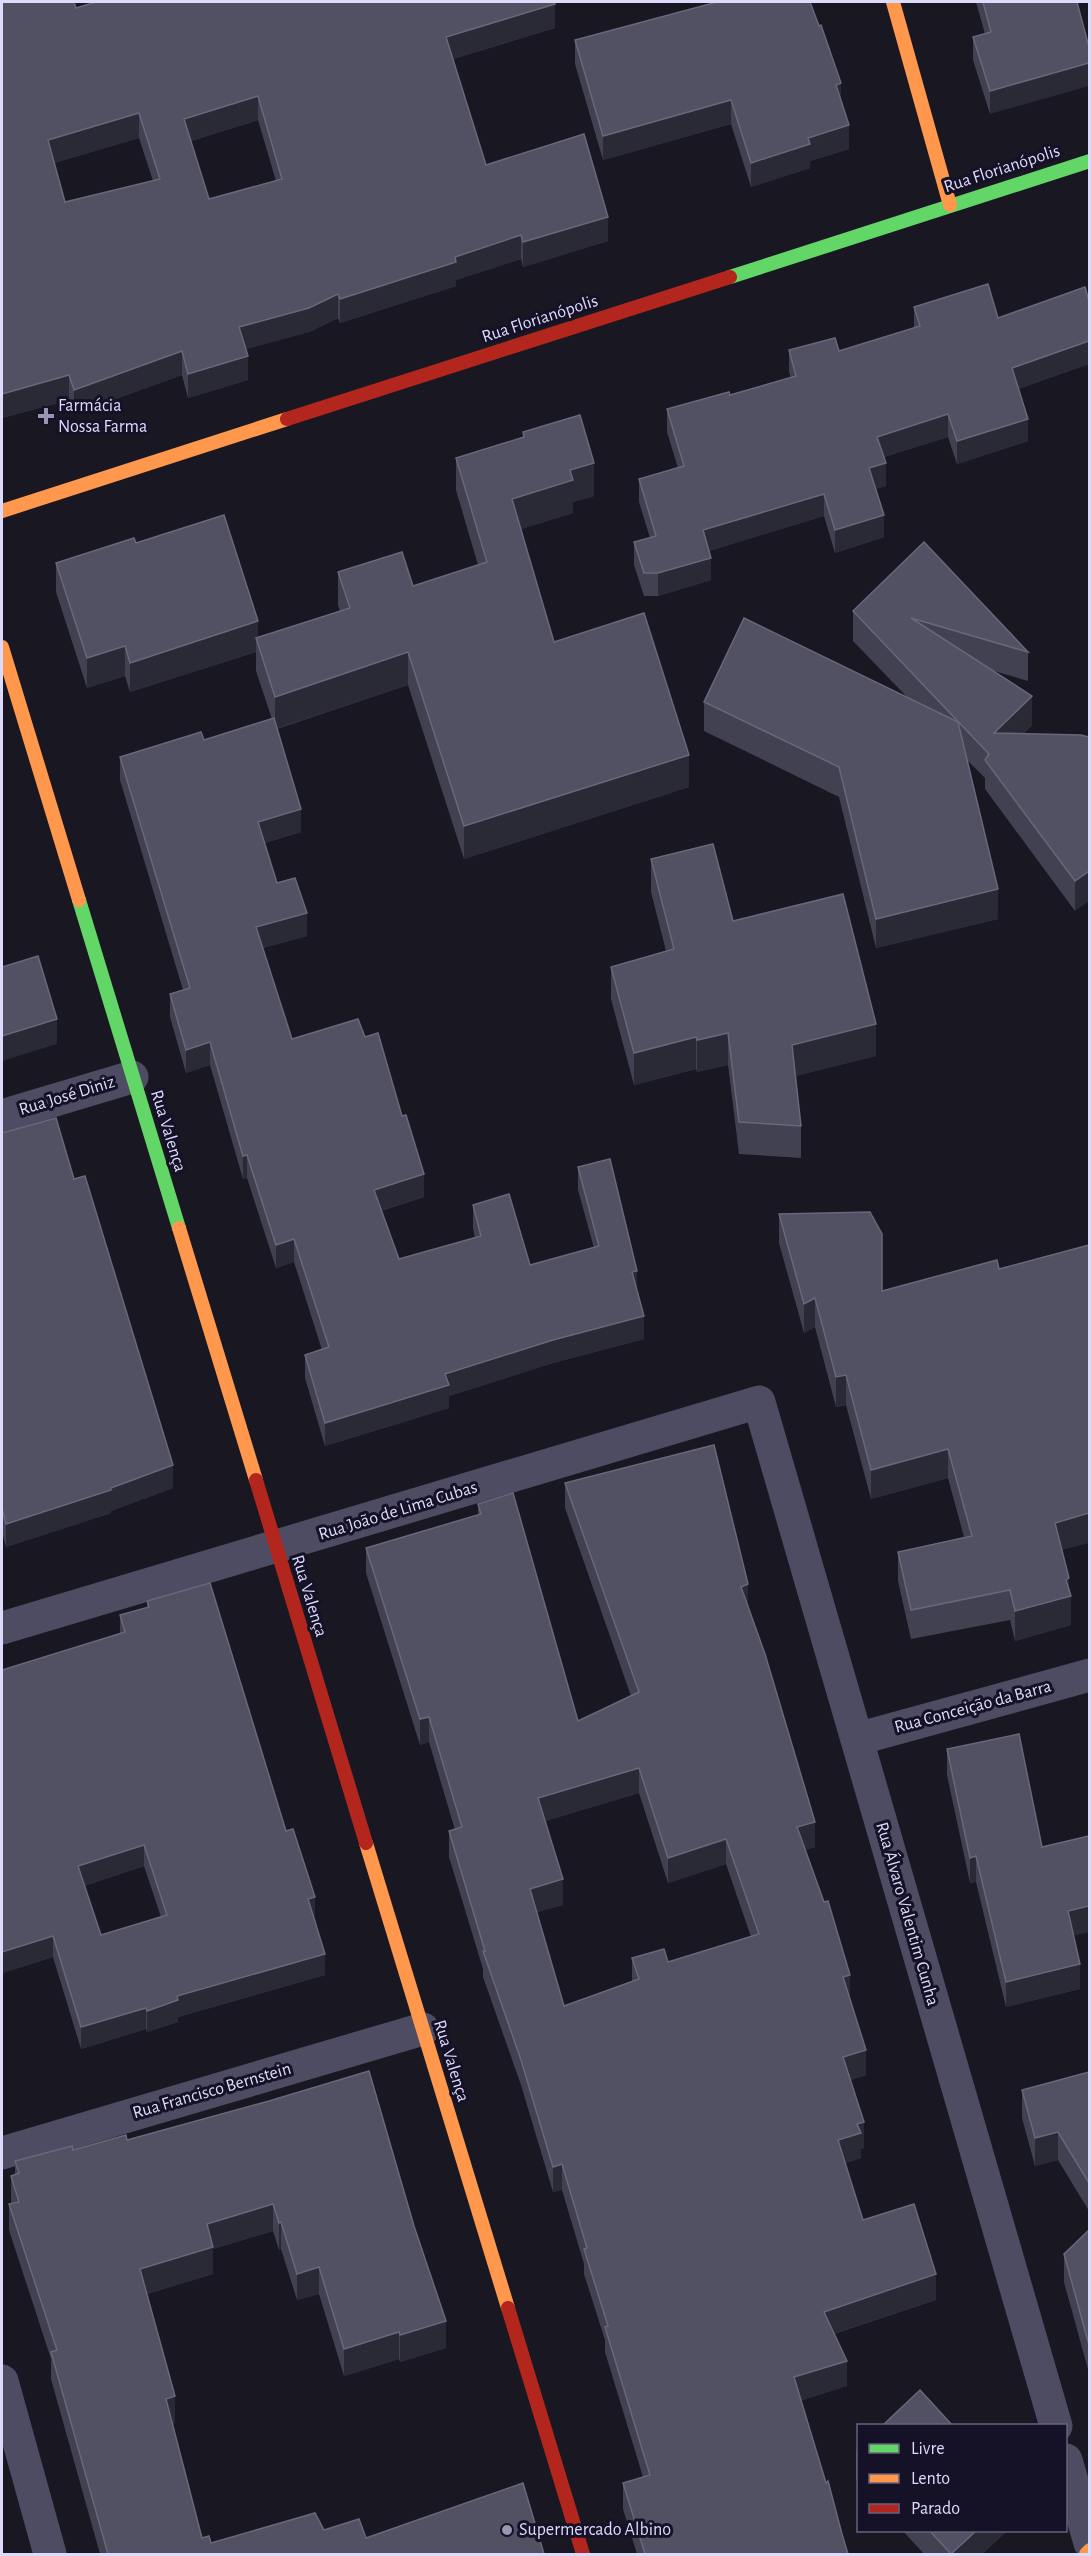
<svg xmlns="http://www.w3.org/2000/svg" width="1091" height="2556" font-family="'Alegreya Sans',sans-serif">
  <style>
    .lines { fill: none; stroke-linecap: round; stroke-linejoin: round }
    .street { stroke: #4d4c62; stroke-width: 33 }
    .fast { stroke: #63d668; stroke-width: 14 }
    .slow { stroke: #ff974d; stroke-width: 14 }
    .jam { stroke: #b3261e; stroke-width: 14 }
    .wall { fill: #424151; fill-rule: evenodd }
    .shaded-wall { fill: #2a2936 }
    .building { fill: #525163; stroke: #68677b; stroke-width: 1.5; fill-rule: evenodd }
    .poi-dot { fill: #9896b0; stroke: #151227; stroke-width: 2 }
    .labels { text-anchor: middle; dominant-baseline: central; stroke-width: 6; stroke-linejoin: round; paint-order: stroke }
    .street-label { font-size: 18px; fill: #dddbfc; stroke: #151227 }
    .poi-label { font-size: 18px; fill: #dddbfc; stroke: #151227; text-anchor: start }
  </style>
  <rect width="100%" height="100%" fill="#181722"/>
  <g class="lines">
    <g class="street">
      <path d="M2 1116 132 1077"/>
      <path d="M2 1628 759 1402 1056 2426"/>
      <path d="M857 1739 1090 1675"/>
      <path d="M2 2153 423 2029"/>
      <path d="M2 2381 50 2554"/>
      <path d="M1066 2460 1090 2543"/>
    </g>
    <g class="fast">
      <path d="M730 277 1090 161"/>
      <path d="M79 900 179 1228"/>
    </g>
    <g class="slow">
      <path d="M893 2 950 205"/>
      <path d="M2 511 287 419"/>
      <path d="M2 647 79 900"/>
      <path d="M179 1228 256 1480"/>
      <path d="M366 1843 508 2308"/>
      <path d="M1086 2554 1090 2550"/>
    </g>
    <g class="jam">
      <path d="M287 419 730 277"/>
      <path d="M256 1480 366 1843"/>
      <path d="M508 2308 583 2554"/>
    </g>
  </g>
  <g class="wall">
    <path d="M976 2H1077L990 114 973 60V37L985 34Z"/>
    <path d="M76 8 555 28 453 59 486 165 608 241 523 267 521 259 456 280V286L340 323 338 318 309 332 246 349 248 380 188 398 182 375 74 414 69 400 2 418ZM258 120 276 181 209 199 191 141ZM139 138 153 181 65 202 54 163Z"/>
    <path d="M575 40 841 99 849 149 810 161V168L751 187 731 124 603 160 575 64Z"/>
    <path d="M1089 301V364L1018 389 1028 441 957 464 948 437 884 457 886 486 875 489 884 537 835 553 824 516 709 551 711 580 658 596H644L634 565V542L650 538 639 502V479L678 468 667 432V409L730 395 791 378 789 372V350L839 351 914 328V307L998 318Z"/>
    <path d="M523 432 594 496 573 502V513L521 529 554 642 689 787 464 859 408 685 277 729 301 832 265 843 277 883 307 936 263 948 292 1039 424 1197 381 1211 399 1259 475 1238 473 1228V1205L530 1265 594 1248 578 1190V1167L637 1292 644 1339 553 1363 449 1396V1408L325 1446 305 1378V1355L322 1350 294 1262 276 1268 247 1178 243 1179 210 1065 186 1073 170 1017V994L183 990 120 780V757L204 740 272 719 256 671V652L130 692 125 676 87 688 56 592V563L136 543 258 637 340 611 338 605V572L413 586 478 565 456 490V458L523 438Z"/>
    <path d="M924 542 1028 652V681L994 671 1032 725 1023 734 1081 735 1075 911 985 789V778L967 760 998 919 876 948 839 797 704 731V702L907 697 853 641V611Z"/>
    <path d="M651 859 733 921 876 1056 795 1076 801 1126V1158L739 1154 728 1065 697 1072 696 1069 634 1085 611 999V967L666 951 651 892Z"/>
    <path d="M2 1133 74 1179 173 1488 111 1511V1513L6 1547 2 1532Z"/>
    <path d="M779 1214 882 1291 1062 1550 1069 1592 1071 1625 1015 1641 1010 1620 911 1639 898 1581V1552L964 1537 948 1478 871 1499 846 1405 836 1407 815 1327 804 1333 779 1243Z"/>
    <path d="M565 1483 748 1605 815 1847 805 1850 850 1997 866 2075 850 2080 864 2148 861 2149V2158L845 2163 863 2220 936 2300 834 2334 847 2386 801 2400 848 2554H637L623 2509V2483L643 2477 605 2352V2340L584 2274V2264L562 2190 553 2192 521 2085 483 1977V1969L449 1857V1831L455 1830 429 1742 420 1745 366 1573V1548L478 1515V1504L578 1721 631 1696 565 1508ZM639 1793 668 1883 726 1864 751 1937 668 1962 632 1958V1981L564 2006 537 1912 563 1905 545 1821Z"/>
    <path d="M147 1601 286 1831 315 1918 325 1975 178 2017V2022L147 2032 146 2029 81 2049 53 1957 2 1973 120 1633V1615L147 1607ZM144 1866 161 1917 101 1935 84 1886Z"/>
    <path d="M947 1749 1042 1847 1073 1935 1080 1989 1006 2007 976 1882 970 1883 947 1775Z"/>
    <path d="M1089 2072V2211L1058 2160 1035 2166 1022 2118V2090Z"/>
    <path d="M269 2101 446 2348 400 2362 399 2359 344 2376 319 2294 297 2300 281 2249 279 2250 273 2231 213 2249V2274L147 2294 175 2423 172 2424 202 2538 211 2543 324 2530 366 2538 544 2554H100L51 2379V2359L9 2230V2204L11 2203V2176L15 2175V2161L127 2140Z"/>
    <path d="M1089 2230V2373L1064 2282V2254Z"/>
    <path d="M858 2448V2483L856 2480V2451Z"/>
    <path d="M902 2530H1008L982 2554H924Z"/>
  </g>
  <g class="shaded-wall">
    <path d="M555 4V28L446 61V37Z"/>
    <path d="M1089 63V86L990 114V91Z"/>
    <path d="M841 83V108L836 85Z"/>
    <path d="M258 96V120L184 143V119Z"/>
    <path d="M731 100V124L603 160V136Z"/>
    <path d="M139 113V138L48 165V140Z"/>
    <path d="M849 125V149L810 161V168L751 187V163L808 138Z"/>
    <path d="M608 217V241L523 267V242Z"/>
    <path d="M521 235V259L456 280V286L340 323V299L455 257Z"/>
    <path d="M338 294V318L309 332 239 351V327Z"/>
    <path d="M1089 341V364L1012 391V368Z"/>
    <path d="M182 351V375L74 414V390Z"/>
    <path d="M248 356V380L188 398V374Z"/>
    <path d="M69 375V400L2 418V394Z"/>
    <path d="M948 414V437L877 459V437Z"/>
    <path d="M1028 419V441L957 464V441Z"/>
    <path d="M594 463V496L573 502V513L512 532V499L570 470Z"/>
    <path d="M886 463V486L869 491V468Z"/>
    <path d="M824 494V516L703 553V530Z"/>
    <path d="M884 515V537L835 553V530Z"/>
    <path d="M711 558V580L658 596V573Z"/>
    <path d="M258 621V645L256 638V652L130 692V663Z"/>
    <path d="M125 646V676L87 688V658Z"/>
    <path d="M408 652V685L275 729V697Z"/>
    <path d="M1032 696V725L994 763V733Z"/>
    <path d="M689 755V787L464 859V826Z"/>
    <path d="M301 809V832L258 845V822Z"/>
    <path d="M1089 871V901L1075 911V881Z"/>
    <path d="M998 889V919L876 948V919Z"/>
    <path d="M307 913V936L256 950V927Z"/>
    <path d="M57 1019V1044L2 1061V1036Z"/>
    <path d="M876 1024V1056L792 1077V1045Z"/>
    <path d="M728 1033V1065L697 1072V1040Z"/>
    <path d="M696 1037V1069L634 1085V1053Z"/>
    <path d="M210 1042V1065L186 1073V1050Z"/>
    <path d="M247 1155V1178L243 1179V1156Z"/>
    <path d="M424 1174V1197L374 1213V1190Z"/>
    <path d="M294 1239V1262L276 1268V1245Z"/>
    <path d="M637 1271V1294L632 1272Z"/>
    <path d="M815 1298V1327L804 1333V1304Z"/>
    <path d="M644 1316V1339L553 1363 449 1396V1408L325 1446V1423L445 1374 553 1340Z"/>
    <path d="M846 1375V1405L836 1407V1377Z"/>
    <path d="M948 1449V1478L871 1499V1470Z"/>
    <path d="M173 1465V1488L111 1511V1513L6 1547V1524Z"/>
    <path d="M1089 1513V1543L1055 1552V1523Z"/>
    <path d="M1069 1578V1596H1071V1625L1015 1641V1611Z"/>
    <path d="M748 1584V1610L741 1587Z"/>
    <path d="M429 1717V1742L420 1745V1719Z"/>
    <path d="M639 1768V1793L538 1823V1798Z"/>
    <path d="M815 1822V1847L797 1852V1827Z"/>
    <path d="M726 1839V1864L668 1883V1858Z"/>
    <path d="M144 1845V1866L78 1888V1866Z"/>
    <path d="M976 1856V1882L970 1883V1858Z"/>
    <path d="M563 1879V1905L530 1914V1889Z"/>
    <path d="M315 1897V1918L308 1920V1899Z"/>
    <path d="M1089 1906V1932L1068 1937V1911Z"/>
    <path d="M53 1936V1957L2 1973V1952Z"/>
    <path d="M325 1954V1975L178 2017V2022L147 2032V2011L177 1996Z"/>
    <path d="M1080 1964V1989L1006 2007V1982Z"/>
    <path d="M850 1975V2001L843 1977Z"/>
    <path d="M146 2008V2029L81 2049V2027Z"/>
    <path d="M866 2050V2075L843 2083V2057Z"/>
    <path d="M864 2122V2148L861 2149V2158L838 2166V2140L857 2124Z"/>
    <path d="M1058 2132V2160L1035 2166V2138Z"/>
    <path d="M562 2164V2190L553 2192V2167Z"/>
    <path d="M273 2204V2231L213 2249V2274L140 2296V2269L207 2224Z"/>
    <path d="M281 2222V2249L279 2250V2223Z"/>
    <path d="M319 2267V2294L297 2300V2274Z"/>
    <path d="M936 2274V2300L824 2337V2312Z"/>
    <path d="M446 2321V2348L400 2362V2335Z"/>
    <path d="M399 2332V2359L344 2376V2349Z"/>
    <path d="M847 2361V2386L794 2403V2377Z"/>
    <path d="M175 2396V2423L166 2426V2399Z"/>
    <path d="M977 2530H1008L982 2554H951Z"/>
  </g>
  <g class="building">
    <path d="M2 2H74L76 8 96 2H554L555 4 446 37 486 165 584 134 608 217 523 242 521 235 455 257 456 262 340 299 338 294 309 308 239 327 248 356 188 374 182 351 74 390 69 375 2 394ZM258 96 282 179 209 199 184 119ZM139 113 160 179 65 202 48 140Z"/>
    <path d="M717 2H810L819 26 821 25 841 83 836 85 849 125 808 138 810 144 751 163 731 100 603 136 575 40Z"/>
    <path d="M983 2H1077L1089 47V63L990 91 973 37 991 32Z"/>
    <path d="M988 284 998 318 1085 287 1089 301V341L1012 368 1028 419 957 441 948 414 877 437 886 463 869 468 884 515 835 530 824 494 703 530 711 558 658 573H644L634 542 656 536 639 479 684 466 667 409 729 392 730 395 796 376 789 350 835 338 839 351 920 326 914 307Z"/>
    <path d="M580 415 594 463 570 470 573 480 512 499 554 642 644 613 689 755 464 826 408 652 275 697 256 638 350 608 338 572 402 552 413 586 487 562 456 458 524 437 523 432Z"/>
    <path d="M224 515 258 621 130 663 125 646 87 658 56 563 134 538 136 543Z"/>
    <path d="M924 542 1028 652 911 618 1032 696 994 733 1081 735 1089 737V871L1075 881 985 760 989 754 853 611Z"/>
    <path d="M744 618 958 722 998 889 876 919 839 767 704 702Z"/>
    <path d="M274 718 301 809 258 822 277 883 295 878 307 913 256 927 292 1039 358 1019 365 1037 378 1033 402 1116 406 1115 424 1174 374 1190 399 1259 481 1236 473 1205 509 1194 530 1265 599 1246 578 1167 610 1159 637 1271 632 1272 644 1316 553 1340 445 1374 449 1385 325 1423 305 1355 329 1347 294 1239 276 1245 247 1155 243 1156 210 1042 186 1050 170 994 190 988 120 757 201 732 204 740Z"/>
    <path d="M713 844 733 921 843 894 876 1024 792 1045 801 1126 739 1122 728 1033 697 1040 696 1037 634 1053 611 967 674 949 651 859Z"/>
    <path d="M38 956 57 1019 2 1036V967Z"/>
    <path d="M56 1118 74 1179 85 1176 173 1465 111 1488V1490L6 1524 2 1508V1133Z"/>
    <path d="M870 1212 882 1234V1291L997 1260 999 1269 1089 1245V1513L1055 1523 1069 1578 1066 1580 1071 1596 1015 1611 1010 1590 911 1610 898 1552 972 1536 948 1449 871 1470 846 1375 836 1377 815 1298 804 1304 779 1214Z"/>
    <path d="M714 1445 748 1584 741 1587 765 1654 815 1822 797 1827 824 1902 828 1901 850 1975 843 1977 866 2050 843 2057 864 2122 857 2124 861 2133 838 2140 863 2220 914 2204 936 2274 824 2312 847 2361 794 2377 826 2483 828 2481 842 2534 848 2554H645L623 2483 650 2475 605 2327 608 2326 584 2249 587 2248 562 2164 553 2167 521 2060 483 1951H485L449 1831 462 1827 429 1717 420 1719 366 1548 481 1514 478 1504 513 1493 578 1721 639 1692 565 1483ZM639 1768 668 1858 726 1839 759 1934 668 1962 664 1949 632 1958 639 1979 564 2006 530 1889 563 1879 538 1798Z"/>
    <path d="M210 1583 286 1831 293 1829 315 1897 308 1899 325 1954 177 1996 178 2000 147 2011 146 2008 81 2027 53 1936 2 1952V1670L125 1632 120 1615 149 1607 147 1601ZM144 1845 167 1915 101 1935 78 1866Z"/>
    <path d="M1019 1734 1042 1847 1089 1836V1906L1068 1911 1080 1964 1006 1982 976 1856 970 1858 947 1749Z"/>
    <path d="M369 2071 414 2226 446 2321 400 2335 399 2332 344 2349 319 2267 297 2274 281 2222 279 2223 273 2204 207 2224 213 2247 140 2269 175 2396 166 2399 202 2538 209 2536 211 2543 315 2513 324 2530 359 2519 366 2538 523 2483 544 2554H108L51 2352 57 2350 9 2204 19 2202 11 2176 19 2173 15 2161 72 2146 73 2150 126 2135 127 2140 269 2101Z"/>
    <path d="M1089 2072V2183L1058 2132 1035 2138 1022 2090Z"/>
    <path d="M1089 2230V2345L1064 2254Z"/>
    <path d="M920 2390 953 2426H882Z"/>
    <path d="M929 2530H977L951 2554Z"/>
  </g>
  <g class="poi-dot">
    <path d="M43 407h6v6h6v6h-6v6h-6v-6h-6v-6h6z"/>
    <circle cx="507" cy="2530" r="6"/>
  </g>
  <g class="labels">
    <g class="street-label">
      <text transform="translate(1002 169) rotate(-18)">Rua Florianópolis</text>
      <text transform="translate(540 319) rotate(-18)">Rua Florianópolis</text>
      <text transform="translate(67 1096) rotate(-17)">Rua José Diniz</text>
      <text transform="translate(168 1131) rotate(73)">Rua Valença</text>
      <text transform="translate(398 1511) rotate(-17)">Rua João de Lima Cubas</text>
      <text transform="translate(309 1596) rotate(73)">Rua Valença</text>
      <text transform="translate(973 1707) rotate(-15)">Rua Conceição da Barra</text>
      <text transform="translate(907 1914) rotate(74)">Rua Álvaro Valentim Cunha</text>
      <text transform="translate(451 2061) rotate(73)">Rua Valença</text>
      <text transform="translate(212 2091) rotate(-16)">Rua Francisco Bernstein</text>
    </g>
    <g class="poi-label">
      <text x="58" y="406">Farmácia<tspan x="58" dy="21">Nossa Farma</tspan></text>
      <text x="519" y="2530">Supermercado Albino</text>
    </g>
  </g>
  <rect width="1091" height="2556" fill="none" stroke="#dddbfc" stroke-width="6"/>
  <rect x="857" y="2424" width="210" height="108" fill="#151227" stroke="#65627c" stroke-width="1.5"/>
  <rect x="869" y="2444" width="30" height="9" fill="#63d668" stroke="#65627c" stroke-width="1.5"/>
  <text x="911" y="2454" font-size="18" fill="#dddbfc">Livre</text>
  <rect x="869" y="2474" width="30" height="9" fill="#ff974d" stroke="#65627c" stroke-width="1.5"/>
  <text x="911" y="2484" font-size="18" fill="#dddbfc">Lento</text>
  <rect x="869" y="2504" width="30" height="9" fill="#b3261e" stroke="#65627c" stroke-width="1.5"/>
  <text x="911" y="2514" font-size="18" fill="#dddbfc">Parado</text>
</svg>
